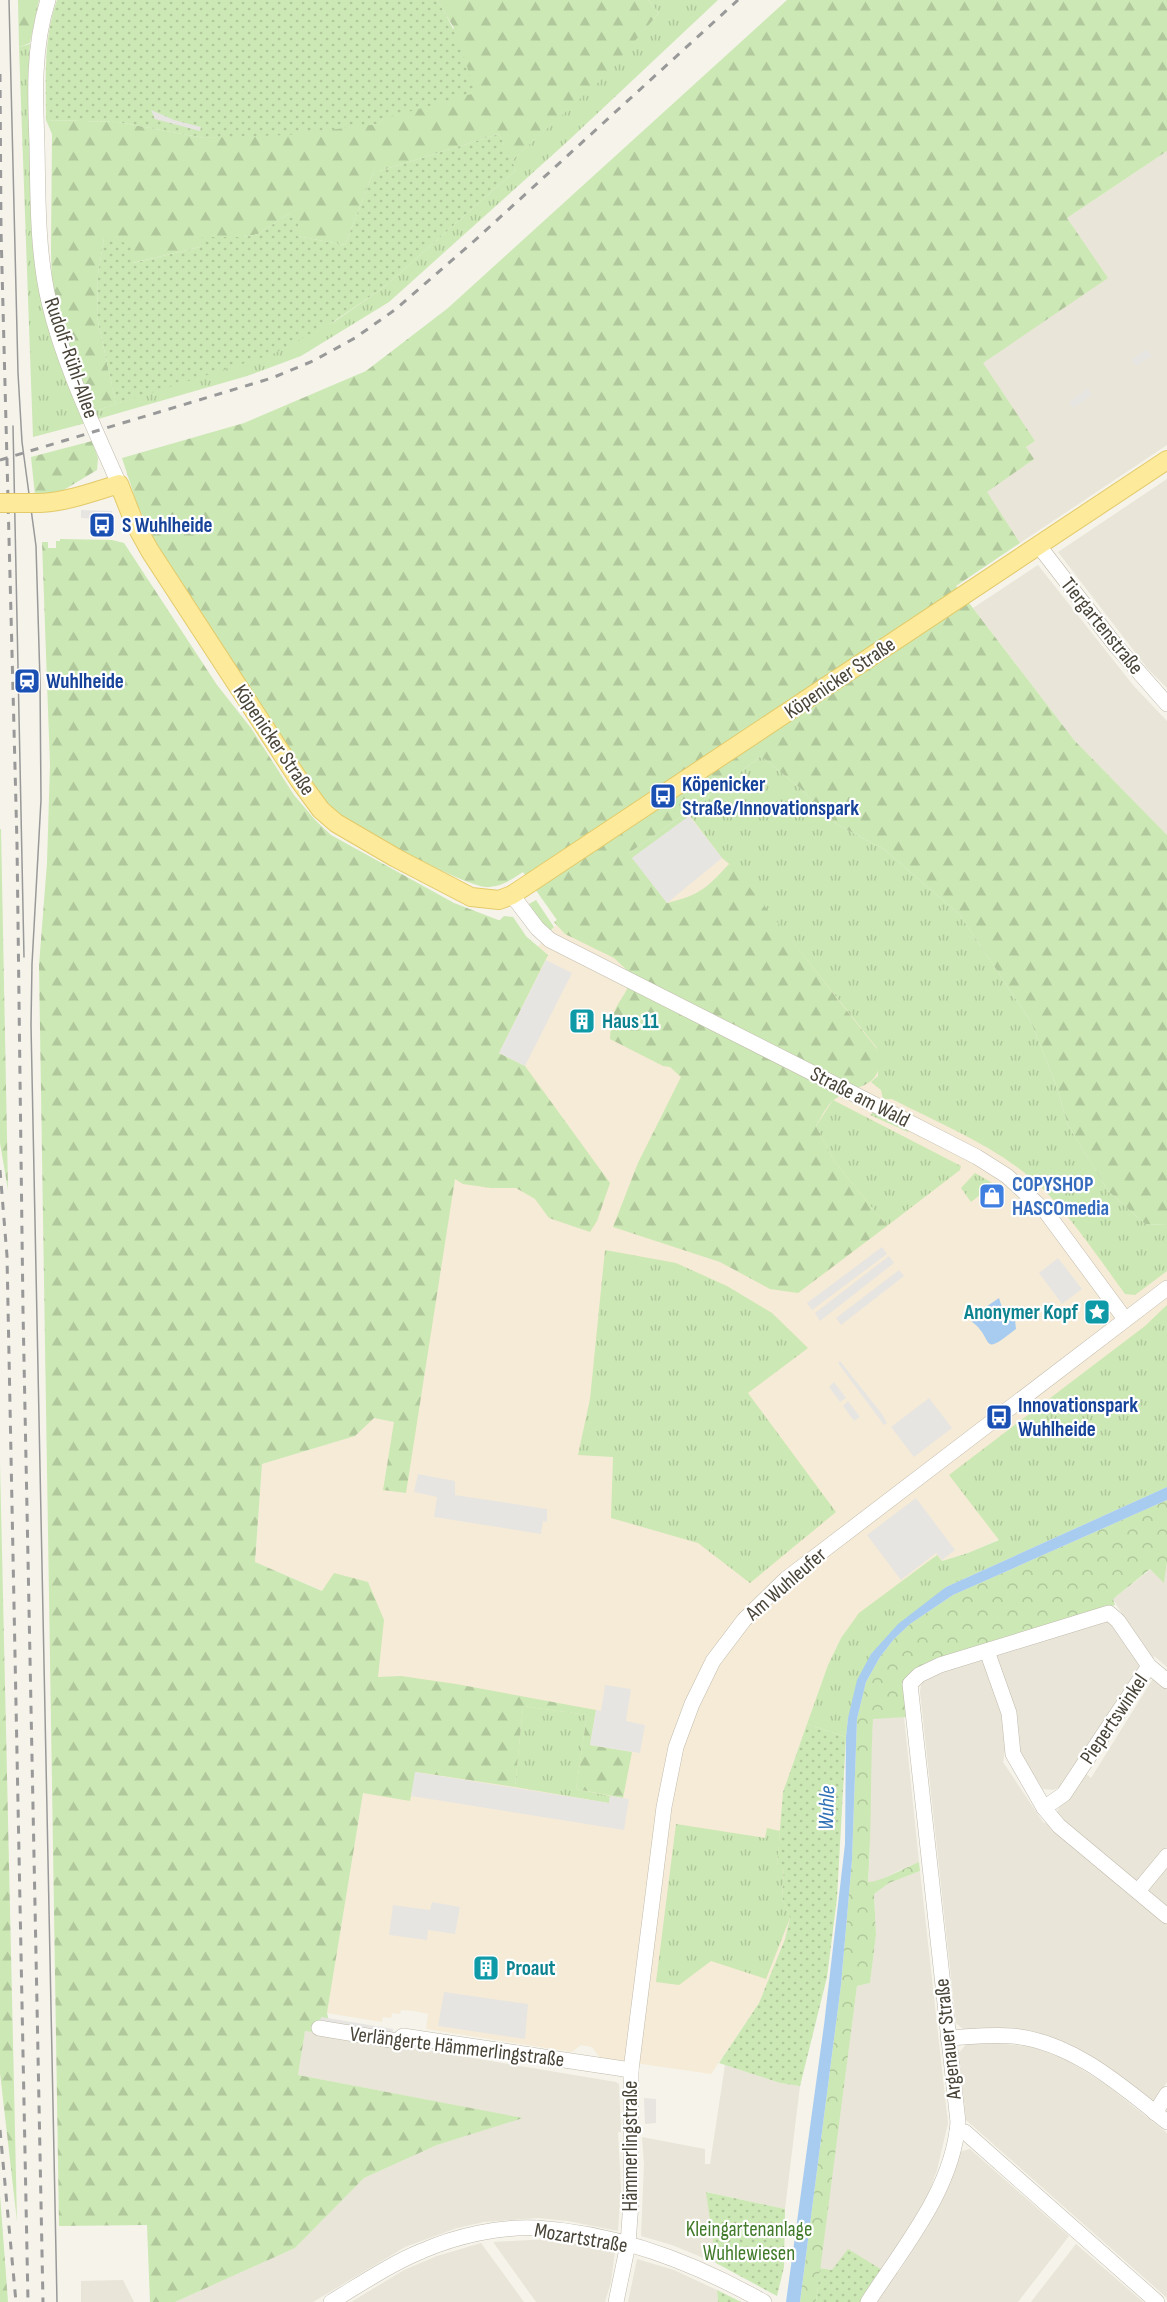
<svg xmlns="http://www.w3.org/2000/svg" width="1167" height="2302" font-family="'Sofia Sans Condensed',sans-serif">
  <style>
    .residential { fill: #e9e5d8 }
    .commercial { fill: #f6ebd6 }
    .industrial { fill: #e8e4df }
    .grass { fill: url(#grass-tufts) }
    .forest { fill: url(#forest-firs) }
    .park { fill: url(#park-crowns) }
    .garden { fill: url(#garden-dots) }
    .parking { fill: #e7e5e2 }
    .water { fill: #a8ccf0 }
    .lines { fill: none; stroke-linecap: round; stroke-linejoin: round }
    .minor-casing { stroke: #c1bbad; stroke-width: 16 }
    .major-casing { stroke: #e3ca6a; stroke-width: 20 }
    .minor { stroke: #fff; stroke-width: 15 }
    .major { stroke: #fdea9b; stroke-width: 18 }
    .tram { stroke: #999; stroke-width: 1.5 }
    .rail { stroke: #999; stroke-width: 3; stroke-dasharray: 8 8; stroke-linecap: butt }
    .major-bridge-casing { stroke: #e3ca6a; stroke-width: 20; stroke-linecap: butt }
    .major-bridge { stroke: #fdea9b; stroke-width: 18 }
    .labels { text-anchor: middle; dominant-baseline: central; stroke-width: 4.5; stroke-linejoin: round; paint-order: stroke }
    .street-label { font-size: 21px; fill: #494438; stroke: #fff }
    .transit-label { font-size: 21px; font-weight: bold; fill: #164399; stroke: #fff; text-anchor: start }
    .culture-label { font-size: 21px; font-weight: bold; fill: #0d838f; stroke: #fff; text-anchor: start }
    .shop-label { font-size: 21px; font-weight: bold; fill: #366cbe; stroke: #fff; text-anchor: start }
    .park-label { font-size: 21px; fill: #427b2b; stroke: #fff }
    .water-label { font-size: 22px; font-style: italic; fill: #3171b5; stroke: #fff }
  </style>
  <defs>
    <pattern id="grass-tufts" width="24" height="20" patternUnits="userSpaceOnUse" patternTransform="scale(1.5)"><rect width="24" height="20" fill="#cce8b4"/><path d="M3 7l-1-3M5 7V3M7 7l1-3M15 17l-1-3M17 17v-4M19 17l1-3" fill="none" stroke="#b1c89c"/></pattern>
    <pattern id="forest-firs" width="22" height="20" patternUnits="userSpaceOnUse" patternTransform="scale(1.5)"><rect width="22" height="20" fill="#cce8b4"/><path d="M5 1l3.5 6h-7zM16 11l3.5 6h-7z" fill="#b1c89c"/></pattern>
    <pattern id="park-crowns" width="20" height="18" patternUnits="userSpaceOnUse" patternTransform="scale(1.5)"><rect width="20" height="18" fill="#cce8b4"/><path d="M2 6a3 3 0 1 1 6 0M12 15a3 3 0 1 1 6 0" fill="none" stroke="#b1c89c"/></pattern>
    <pattern id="garden-dots" width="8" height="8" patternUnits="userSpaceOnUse" patternTransform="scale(1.5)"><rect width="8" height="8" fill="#cce8b4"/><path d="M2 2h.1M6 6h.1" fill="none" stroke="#b1c89c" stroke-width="1.8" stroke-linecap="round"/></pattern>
  </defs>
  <rect width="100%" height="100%" fill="#f5f3ea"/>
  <g class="residential">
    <path d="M1167 151V445L1020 543 986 492 1034 459 1026 447 1035 441 982 363 1107 278 1067 218Z"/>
    <path d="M1167 479V688L1148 669 1058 552Z"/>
    <path d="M1038 565 1133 685 1167 721V835L1074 740 973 608Z"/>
    <path d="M1167 1562V1667L1154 1656 1153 1659 1143 1649 1113 1599 1151 1569 1164 1582Z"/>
    <path d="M1108 1619 1139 1664V1668L1063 1786 1053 1790 1043 1789 1018 1750 995 1657 997 1654Z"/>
    <path d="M981 1659 984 1662 1002 1711 1007 1739 1003 1762 1043 1822 1050 1825 1167 1924V2082L1153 2104 1088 2057 965 2031 956 2023 920 1692 922 1678Z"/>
    <path d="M1154 1677 1167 1688V1847L1158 1860 1136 1882 1061 1822 1057 1813 1059 1807 1085 1773 1091 1778Z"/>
    <path d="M904 1717 919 1862 898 1871 875 1883H868L870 1852V1775L873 1718Z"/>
    <path d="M1167 1861V1911L1148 1894 1147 1885Z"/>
    <path d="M920 1871 948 2123 937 2170 927 2198 882 2270H832L820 2268 857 1986 870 1983 876 1935 874 1894 889 1883Z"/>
    <path d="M305 2030 616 2082 619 2084 621 2132H618L621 2189 618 2231 568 2221 538 2218 484 2222 457 2228 405 2247 313 2302H175L295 2248 364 2178 437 2145 521 2118 298 2075Z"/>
    <path d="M997 2043 1033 2047 1067 2060 1105 2084 1167 2133V2298L966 2120 959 2053 966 2044Z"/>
    <path d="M725 2065 780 2083 800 2086 785 2209 707 2192 716 2263 672 2245 641 2236 644 2164 642 2137 705 2149V2164H710Z"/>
    <path d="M970 2149 1069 2236 1018 2302H873L893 2270 898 2273 927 2228 940 2205 959 2152Z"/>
    <path d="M549 2239 615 2251 611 2282 605 2302H536L493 2242Z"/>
    <path d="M481 2243 524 2302H351L404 2270 437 2256Z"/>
    <path d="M1076 2244 1143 2302H1031Z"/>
    <path d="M637 2259 674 2270 717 2290 718 2302H628Z"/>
    <path d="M123 2280 134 2302H81V2281Z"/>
  </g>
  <path class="commercial" d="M692 809 1128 1238 1167 1225V1465L968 1553 941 1561 936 1555 841 1638 828 1665 783 1792 778 1866H784L790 1918 785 1939 759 2003 711 2074 600 2058 592 2047 581 2045 572 2052 426 2029 428 2014 414 2011 401 2010 400 2014 392 2013 391 2018 383 2017 382 2022 327 2013 363 1792 323 1591 255 1562 262 1464 355 1436 373 1418 395 1422 383 1489 475 1050 536 949 556 925 554 922 557 920 549 909Z"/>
  <path class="industrial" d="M644 2098 656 2099V2123L645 2124Z"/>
  <g class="grass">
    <path d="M648 0H718L568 141 389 302 301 356 247 376 98 419 95 411 175 384 334 322 384 287 516 170 511 161 603 77 659 13Z"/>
    <path d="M30 44 28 84 29 129 32 142V191L86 423 33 437 19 47Z"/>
    <path d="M761 756 801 789 838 825 885 850 960 915 1031 1022 1055 1082 1068 1125 1108 1191 1145 1224 1167 1225V1271L1135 1295 1125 1294C1100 1260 1075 1222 1046 1192 1004 1149 944 1126 892 1099H883L881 1090 871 1082 878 1076 877 1048 733 867 722 858 690 816 632 858 629 853 692 809Z"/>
    <path d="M536 900 554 927 550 931 542 924 529 904Z"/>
    <path d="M504 916 513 917 526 936 498 922Z"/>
    <path d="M833 1100 961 1166 960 1170 887 1226 834 1161 816 1126Z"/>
    <path d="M875 1111 910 1129 908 1132 870 1115Z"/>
    <path d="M975 1173 994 1184 971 1202 961 1188Z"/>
    <path d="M605 1250 676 1263 727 1286 772 1313 808 1348 748 1393 836 1512 750 1583 698 1543 611 1518 613 1457 578 1455 590 1399Z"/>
    <path d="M1167 1305V1487L946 1587 871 1654 848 1718 846 1737 807 1724 828 1665 841 1638 859 1613 937 1555 942 1561 968 1553 999 1540 949 1475 1145 1326Z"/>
    <path d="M523 1706 587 1715 576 1789 610 1796 609 1803 515 1787Z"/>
    <path d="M676 1824 765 1838 767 1828 780 1831 777 1866H784L782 1897 790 1918 766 1979 711 1961 679 1985 656 1982Z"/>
  </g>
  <g class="forest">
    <path d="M18 0H39L30 43 19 47Z"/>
    <path d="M437 0H648L659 13 604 77 511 161 499 134 373 173 345 245 297 236 290 213 258 234 244 237H203L200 247 132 263 104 238 98 274 97 317 116 404 95 411 66 340 52 289 51 250 52 134 46 120 118 122 204 138 379 124 454 28Z"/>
    <path d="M787 0H1167V151L1067 218 1108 278 983 363 1035 441 1026 447 1034 459 987 492 1020 543 956 586 1074 740 1167 835V1225L1145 1224 1108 1191 1068 1125 1055 1082 1031 1022 960 915 885 850 838 825 801 789 761 756 692 809 629 853 667 903C700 895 707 888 729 864L733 866 877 1049C886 1088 860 1083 835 1099 827 1104 821 1118 816 1126L834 1161 887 1226 798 1293 770 1289 720 1262 613 1227 638 1163 681 1077 670 1067 663 1066 610 1039C611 1028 611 1016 617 1006 626 990 629 992 629 972L614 958 565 934 554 922 557 920 523 872C511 880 501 887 486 887 465 886 360 830 341 816 327 804 316 789 305 774L158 547 137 504 122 458 244 423 366 371 448 308Z"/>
    <path d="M92 441 98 458 97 470 57 494 35 495 31 457Z"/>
    <path d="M60 539 112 540 124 543 217 685 251 728 294 795 316 821 331 835 454 903 514 926 548 955 499 1053 525 1066 610 1183 597 1221 590 1232 549 1218 535 1199 516 1188H491L463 1184 455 1179 406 1493 383 1490 394 1422 374 1418 355 1436 262 1464 255 1562 322 1591 334 1573 368 1582 384 1620 378 1677 401 1676 456 1684 596 1710 590 1745 632 1752 623 1798 576 1789 587 1715 523 1706 515 1787 416 1772 410 1801 363 1793 327 2013 332 2034 305 2031 298 2075 523 2118 437 2145 364 2178 295 2248 175 2302H150L147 2225 59 2226 39 965 47 863 50 765 42 542H48V548H56V541H60Z"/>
    <path d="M0 829H1L8 1190 0 1143Z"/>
    <path d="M0 1463 17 2221 0 2073Z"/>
    <path d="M0 2195 8 2302H0Z"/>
  </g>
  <path class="park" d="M1167 1500V1562L1164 1583 1150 1569 1113 1599 1115 1605 920 1669 907 1717 873 1719C870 1773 872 1828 868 1882 879 1883 906 1867 919 1862L920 1871 889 1883 874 1894 876 1935 870 1983 857 1986 816 2302H800L841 1985 852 1860 857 1719 866 1682 880 1657 894 1639 910 1624 953 1595Z"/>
  <g class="garden">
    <path d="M57 0H437C457 31 465 58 475 93L383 119 379 124 287 135 204 138 118 122 46 120C46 80 43 39 57 0Z"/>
    <path d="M499 134 516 170 384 287 333 322 273 354 116 404 97 317 98 274 104 238 131 244 133 263 200 247 202 237H244L258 234 290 213 299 215 297 236 345 245 373 173Z"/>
    <path d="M807 1724 846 1737 837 1898 827 1977 800 2086 780 2083 719 2063 759 2003 785 1939 790 1918 782 1897 784 1867 777 1866 783 1792Z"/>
    <path d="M706 2192 785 2209 784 2267 777 2296 716 2263Z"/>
    <path d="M848 2249 882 2270 862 2302H816L820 2268 832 2270Z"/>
    <path d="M717 2290 741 2302H718Z"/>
  </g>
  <g class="parking">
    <path d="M151 110 174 120 201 127 200 131 155 119Z"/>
    <path d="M1147 349 1152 356 1136 366 1131 360Z"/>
    <path d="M1088 388 1092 395 1073 408 1069 402Z"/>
    <path d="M81 510 112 511V520L81 518Z"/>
    <path d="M689 816 722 858 667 903 632 858Z"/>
    <path d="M546 960 572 973 525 1066 499 1053Z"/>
    <path d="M882 1247 887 1254 812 1310 807 1303Z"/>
    <path d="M889 1256 894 1263 820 1321 815 1313Z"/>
    <path d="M1058 1258 1082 1289 1062 1304 1039 1273Z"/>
    <path d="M899 1270 904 1276 841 1325 836 1318Z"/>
    <path d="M840 1361 882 1414 887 1423 884 1425 838 1363Z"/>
    <path d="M834 1382 846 1398 840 1402 829 1387Z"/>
    <path d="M929 1398 952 1428 914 1457 891 1427Z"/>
    <path d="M848 1401 860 1417 854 1421 843 1406Z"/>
    <path d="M418 1474 455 1481V1495L547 1509V1522L543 1521 541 1534 434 1517 437 1497 414 1492Z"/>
    <path d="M916 1498 955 1550 942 1560 936 1553 901 1580 867 1535Z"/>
    <path d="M605 1685 631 1689 626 1721 645 1725 640 1753 590 1745 596 1710 601 1711Z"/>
    <path d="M415 1772 609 1803 610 1796 629 1799 624 1830 411 1796Z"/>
    <path d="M432 1902 460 1907 455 1934 428 1930 427 1940 389 1935 393 1905 430 1910Z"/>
    <path d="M444 1992 528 2004 525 2039 438 2026Z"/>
    <path d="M321 2017 393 2029 392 2037 320 2025Z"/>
  </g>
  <g class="water">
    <path d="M999 1298 1005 1317 1015 1320 1016 1329C978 1359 996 1339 971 1321V1317Z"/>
    <path d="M1167 1487V1500L953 1595 910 1624 894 1639 880 1657 866 1682 857 1719 852 1860 841 1985 800 2302H786L824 2025 845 1844 846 1737 848 1718 857 1680 871 1654 898 1624 946 1587Z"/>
  </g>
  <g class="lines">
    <defs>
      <g id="minor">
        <path d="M48 0C33 47 35 95 37 144 38 196 37 251 49 302 63 363 94 427 119 484"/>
        <path d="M1039 546 1116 646 1167 704"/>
        <path d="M512 895 537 928 550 940 850 1092 977 1157 1007 1176 1046 1212 1125 1319"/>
        <path d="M987 1651 1009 1713 1013 1754 1044 1808 1059 1826 1167 1916"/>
        <path d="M1044 1808 1064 1794 1149 1666"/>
        <path d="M1138 1891 1167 1856"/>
        <path d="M319 2028 397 2041 403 2036 631 2070"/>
        <path d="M948 2038C969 2037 991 2034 1012 2036 1072 2041 1123 2087 1167 2122"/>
        <path d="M1155 2113 1167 2094"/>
        <path d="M957 2132H965L1157 2302"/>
        <path d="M331 2302C361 2284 390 2264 422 2251 456 2236 500 2226 537 2228 617 2233 695 2263 764 2302"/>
        <path d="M616 2302 628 2244 631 2202V2070L664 1807 676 1747 692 1704 713 1661 744 1620 786 1579 1167 1288"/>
        <path d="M868 2302C903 2248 953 2189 958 2122L910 1684 919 1675 940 1665 1109 1613 1118 1621 1149 1666 1167 1681"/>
      </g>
      <path id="major" d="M40 503C66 502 93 492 119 484L134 522 150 551 299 780 321 810 336 823 396 858 471 897 499 900 512 895 1167 460"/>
    </defs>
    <use href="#minor" class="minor-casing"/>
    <use href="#major" class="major-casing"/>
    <use href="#minor" class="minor"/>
    <use href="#major" class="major"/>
    <g class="tram">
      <path d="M9 0 18 373 22 442 36 546 40 681 41 800 32 964 31 1025 57 2302"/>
      <path d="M13 426 24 957"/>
    </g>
    <g class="rail">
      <path d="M0 74 1 231 17 844 23 1311 43 2302"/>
      <path d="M0 460 272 378 313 361 355 338 396 309 473 242 738 0"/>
      <path d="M0 1170 7 1256 28 2302"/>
      <path d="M0 2130 16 2302"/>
    </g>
    <defs>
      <path id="major-bridge" d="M0 503H40"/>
    </defs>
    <use href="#major-bridge" class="major-bridge-casing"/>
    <use href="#major-bridge" class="major-bridge"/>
  </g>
  <defs>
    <symbol id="bus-square" viewBox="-11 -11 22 22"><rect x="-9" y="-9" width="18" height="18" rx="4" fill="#1a4fb4" stroke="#fff"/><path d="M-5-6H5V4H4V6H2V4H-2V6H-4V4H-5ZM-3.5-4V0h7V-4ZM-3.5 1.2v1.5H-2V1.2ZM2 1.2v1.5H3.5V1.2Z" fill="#fff"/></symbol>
    <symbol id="station-square" viewBox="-11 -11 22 22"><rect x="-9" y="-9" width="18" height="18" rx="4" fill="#1a4fb4" stroke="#fff"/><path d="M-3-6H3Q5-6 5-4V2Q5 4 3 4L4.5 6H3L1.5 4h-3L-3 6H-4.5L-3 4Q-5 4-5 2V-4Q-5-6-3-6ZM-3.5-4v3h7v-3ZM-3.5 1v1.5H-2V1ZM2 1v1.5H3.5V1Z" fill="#fff"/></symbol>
    <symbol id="building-square" viewBox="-11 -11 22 22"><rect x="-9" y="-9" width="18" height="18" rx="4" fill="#0f9aa8" stroke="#fff"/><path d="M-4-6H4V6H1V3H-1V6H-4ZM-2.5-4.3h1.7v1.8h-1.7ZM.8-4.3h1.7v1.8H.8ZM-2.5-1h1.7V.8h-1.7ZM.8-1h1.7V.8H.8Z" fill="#fff"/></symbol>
    <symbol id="shop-square" viewBox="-11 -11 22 22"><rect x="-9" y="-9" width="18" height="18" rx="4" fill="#3f7fe0" stroke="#fff"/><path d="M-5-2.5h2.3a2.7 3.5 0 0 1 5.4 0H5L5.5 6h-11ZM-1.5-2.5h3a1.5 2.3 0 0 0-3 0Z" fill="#fff"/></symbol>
    <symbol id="sight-square" viewBox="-11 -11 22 22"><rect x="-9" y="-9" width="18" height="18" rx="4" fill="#0f9aa8" stroke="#fff"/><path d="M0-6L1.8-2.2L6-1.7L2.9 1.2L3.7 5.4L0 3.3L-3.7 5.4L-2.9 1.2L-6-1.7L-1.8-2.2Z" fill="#fff"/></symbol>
  </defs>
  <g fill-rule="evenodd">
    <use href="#bus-square" x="87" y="510" width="30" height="30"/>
    <use href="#station-square" x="12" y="666" width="30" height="30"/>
    <use href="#bus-square" x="648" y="781" width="30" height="30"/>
    <use href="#building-square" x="567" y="1006" width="30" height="30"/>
    <use href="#shop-square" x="977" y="1181" width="30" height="30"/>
    <use href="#sight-square" x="1082" y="1297" width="30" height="30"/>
    <use href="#bus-square" x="984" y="1402" width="30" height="30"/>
    <use href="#building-square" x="471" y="1953" width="30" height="30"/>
  </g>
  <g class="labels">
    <g class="street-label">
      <text transform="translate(71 358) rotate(71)">Rudolf-Rühl-Allee</text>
      <text transform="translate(1102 626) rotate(51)">Tiergartenstraße</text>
      <text transform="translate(840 678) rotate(-34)">Köpenicker Straße</text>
      <text transform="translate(274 740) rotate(56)">Köpenicker Straße</text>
      <text transform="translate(860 1097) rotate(27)">Straße am Wald</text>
      <text transform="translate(786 1584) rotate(-41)">Am Wuhleufer</text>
      <text transform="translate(1114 1719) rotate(-56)">Piepertswinkel</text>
      <text transform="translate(948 2039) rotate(-96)">Argenauer Straße</text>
      <text transform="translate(457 2047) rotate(7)">Verlängerte Hämmerlingstraße</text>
      <text transform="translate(630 2146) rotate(-90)">Hämmerlingstraße</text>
      <text transform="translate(581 2238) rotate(10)">Mozartstraße</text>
    </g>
    <g class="transit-label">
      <text x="122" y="525">S Wuhlheide</text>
      <text x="46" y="681">Wuhlheide</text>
      <text x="682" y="784">Köpenicker<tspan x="682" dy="24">Straße/Innovationspark</tspan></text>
      <text x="1018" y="1405">Innovationspark<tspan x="1018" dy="24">Wuhlheide</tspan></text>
    </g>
    <g class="culture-label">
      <text x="602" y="1021">Haus 11</text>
      <text x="1078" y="1312" text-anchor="end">Anonymer Kopf</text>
      <text x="506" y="1968">Proaut</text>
    </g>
    <g class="shop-label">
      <text x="1012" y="1184">COPYSHOP<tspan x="1012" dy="24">HASCOmedia</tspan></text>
    </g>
    <g class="park-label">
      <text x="749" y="2229">Kleingartenanlage<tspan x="749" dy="24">Wuhlewiesen</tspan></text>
    </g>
    <g class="water-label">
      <text transform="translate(827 1808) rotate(-88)">Wuhle</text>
    </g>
  </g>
</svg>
